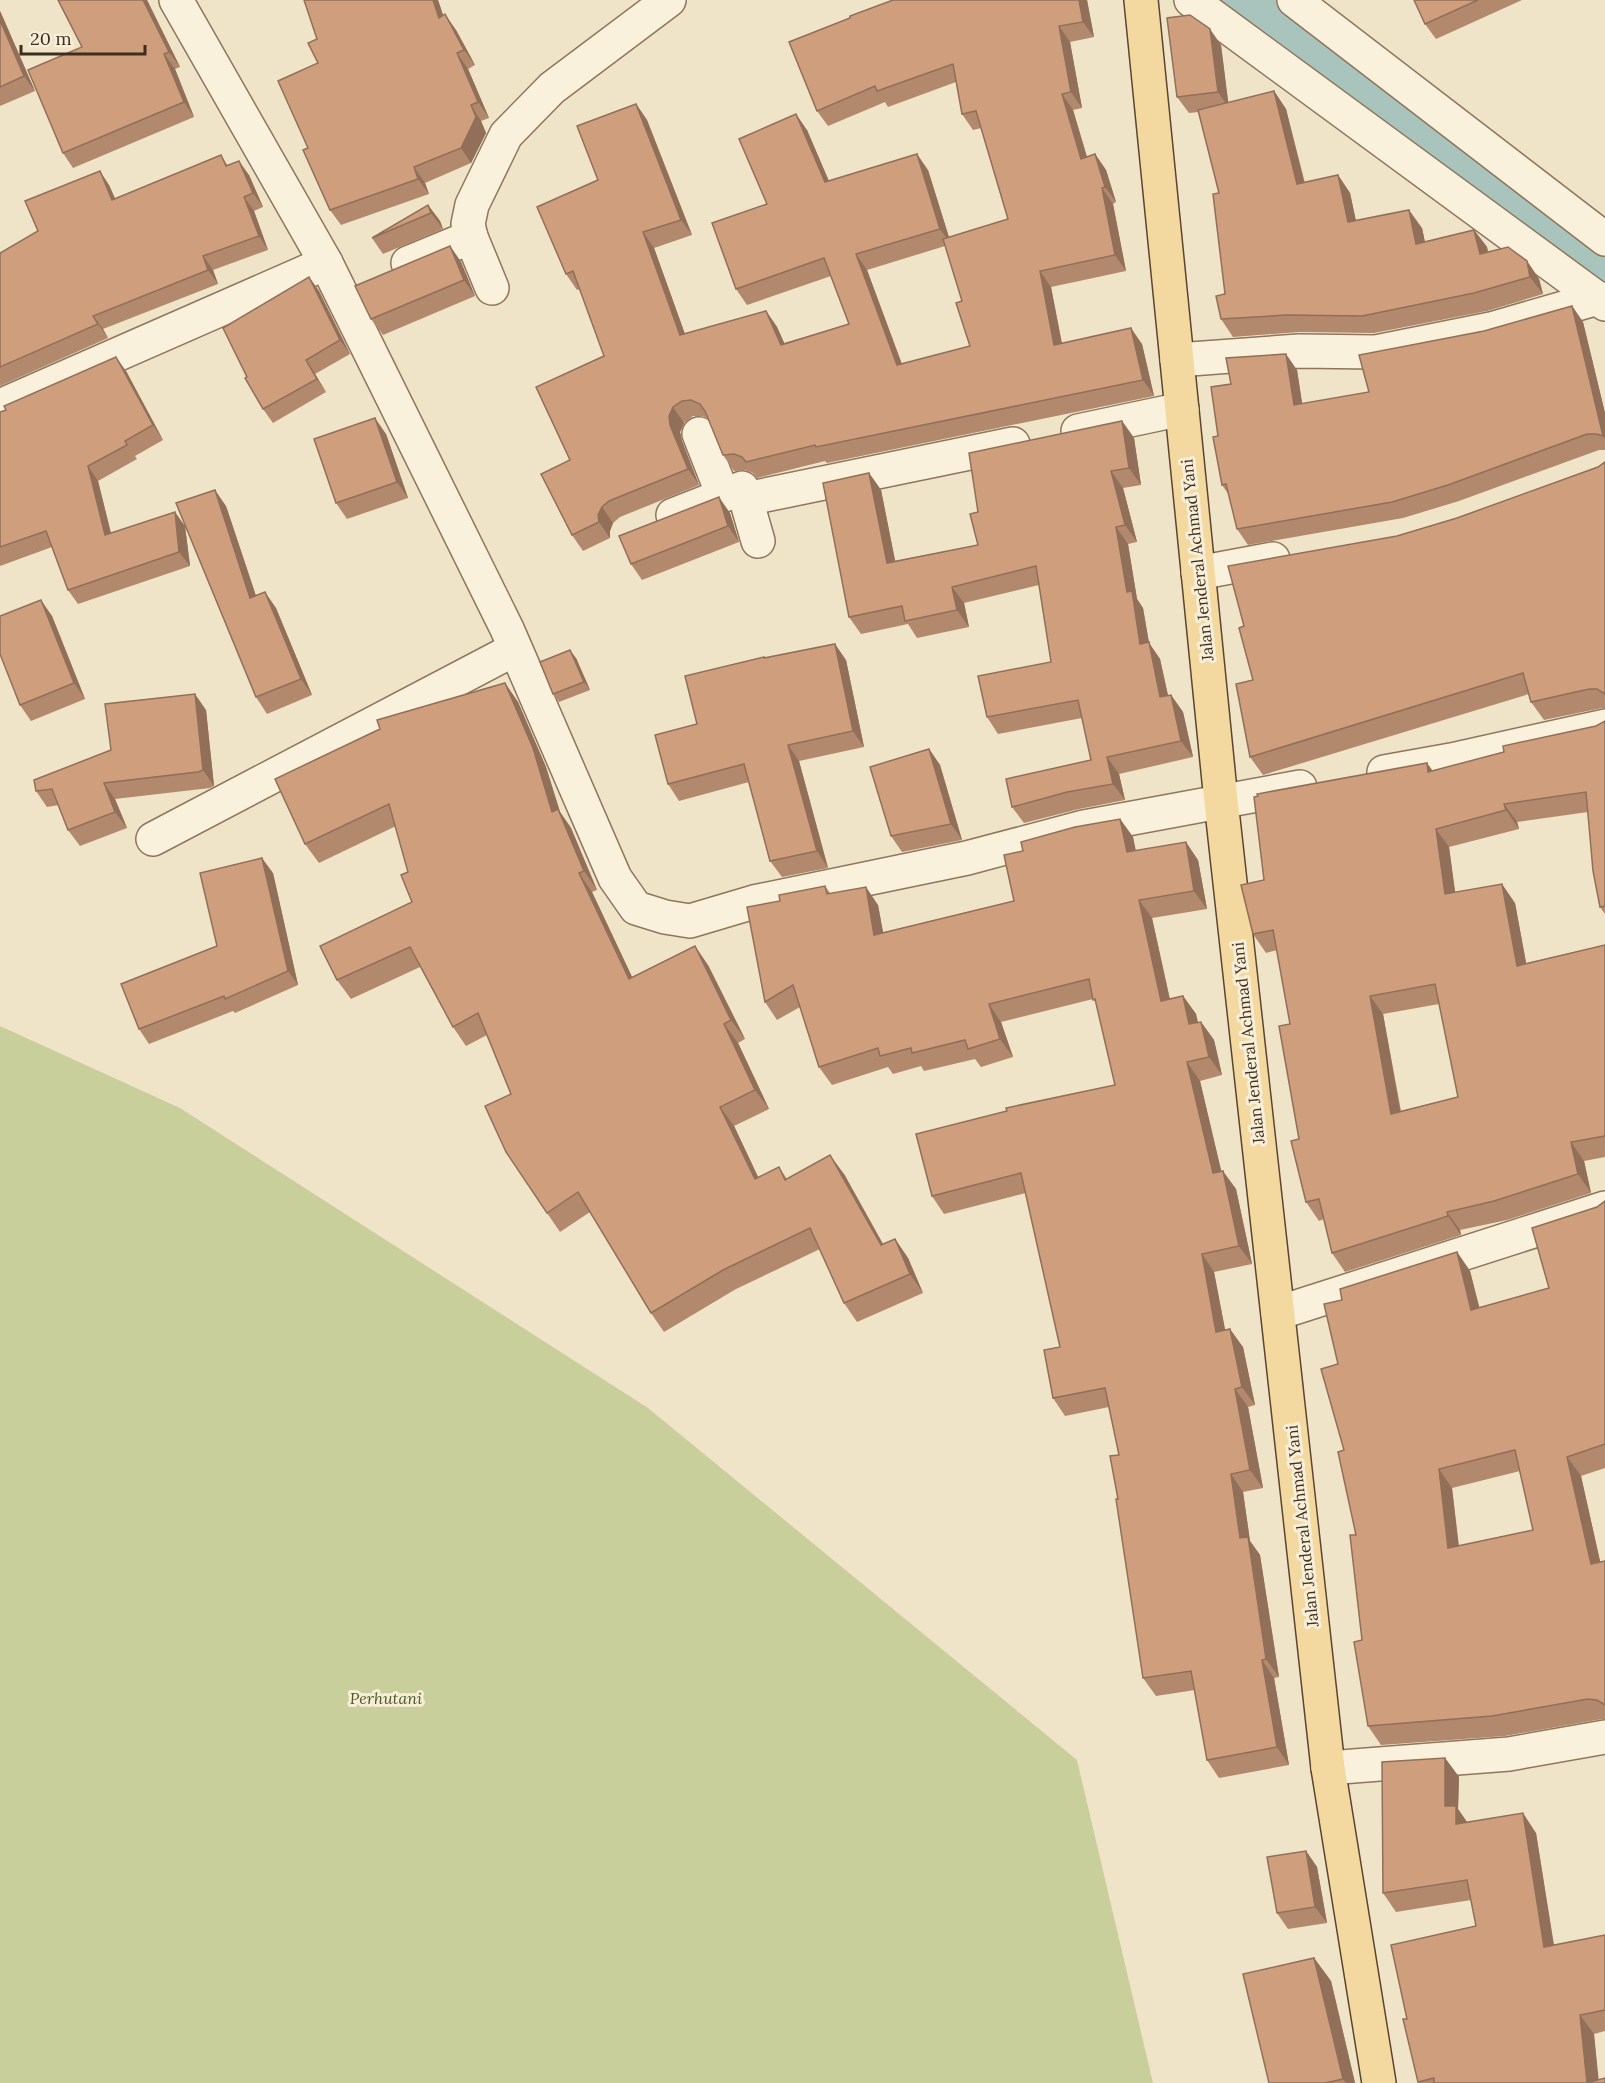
<svg xmlns="http://www.w3.org/2000/svg" width="1605" height="2083" font-family="Lora,serif">
  <style>
    .green { fill: #c9cf9b }
    .lines { fill: none; stroke-linecap: round; stroke-linejoin: round }
    .river { stroke: #a9c4bc; stroke-width: 75 }
    .minor-casing { stroke: #8d765c; stroke-width: 36 }
    .major-casing { stroke: #5b4430; stroke-width: 36 }
    .minor { stroke: #faf1dc; stroke-width: 33 }
    .major { stroke: #f3d9a0; stroke-width: 33 }
    .wall { fill: #b2896c; fill-rule: evenodd }
    .shaded-wall { fill: #916f58 }
    .building { fill: #cf9f7d; stroke: #916f58; stroke-width: 1.5; fill-rule: evenodd }
    .labels { text-anchor: middle; dominant-baseline: central; stroke-width: 6; stroke-linejoin: round; paint-order: stroke }
    .street-label { font-size: 16px; fill: #3d2e20; stroke: #f7eed8 }
    .park-label { font-size: 16px; font-style: italic; fill: #4d5a26; stroke: #f7eed8 }
  </style>
  <rect width="100%" height="100%" fill="#f0e4c8"/>
  <path class="green" d="M0 1026 180 1108 648 1408 1077 1760 1153 2083H0Z"/>
  <g class="lines">
    <path class="river" d="M1246 0 1605 276"/>
    <defs>
      <g id="minor">
        <path d="M176 0 326 263 507 629 615 878 636 908 665 917 690 921 754 902 967 858 1084 827 1300 787"/>
        <path d="M1191 0 1605 304"/>
        <path d="M1294 0 1605 239"/>
        <path d="M471 237 492 288"/>
        <path d="M408 263 471 237 468 224 472 205 506 135 552 88 669 0"/>
        <path d="M1177 360 1299 351 1376 352 1491 329 1598 298"/>
        <path d="M0 406 326 263"/>
        <path d="M1078 431 1182 409"/>
        <path d="M699 434 723 495"/>
        <path d="M746 499 758 541"/>
        <path d="M673 515 742 488 746 499 1013 444"/>
        <path d="M1198 573 1273 559"/>
        <path d="M1384 772 1451 760 1605 726"/>
        <path d="M153 839 515 649"/>
        <path d="M1278 1313 1605 1208"/>
        <path d="M1328 1768 1509 1754 1605 1737"/>
      </g>
      <path id="major" d="M1141 0 1221 801 1328 1768 1379 2083"/>
    </defs>
    <use href="#minor" class="minor-casing"/>
    <use href="#major" class="major-casing"/>
    <use href="#minor" class="minor"/>
    <use href="#major" class="major"/>
  </g>
  <g class="wall">
    <path d="M147 0 180 67 175 69 194 117 73 168 63 153 82 47Z"/>
    <path d="M304 0H438L443 15 456 30 475 65 468 69 489 118 481 121 486 133 471 163 425 183 429 194 341 225 330 210 308 148 318 63 317 39Z"/>
    <path d="M1087 0 1094 37 1070 42 1082 108 1073 110 1087 157 1095 154 1106 170 1116 202 1113 204 1126 271 1051 287 1062 343 1142 344 1154 396 827 463 825 461 757 478 753 473 745 470 734 471 723 455 708 418 702 416H693L684 423 680 432 682 441 699 485 620 517 613 523 610 531V538L583 551 572 535 570 460 604 356 580 289 577 290 566 274 598 180 636 104 647 120 692 235 654 248 685 334 766 311 777 327 784 343 849 324 831 276 747 305 736 289 767 204 807 130 829 181 928 170 949 237 1008 219 981 128 973 130 962 114 956 82 888 107 885 102 828 126 817 111 789 42ZM945 246 962 301 970 346 902 364 867 270Z"/>
    <path d="M1414 0H1522L1436 39 1425 24Z"/>
    <path d="M0 11 35 91 0 106Z"/>
    <path d="M1221 45 1228 103 1274 91 1286 109 1305 183 1338 175 1350 193 1356 221 1422 228 1425 242 1474 230 1487 247 1488 252 1527 261 1539 279 1543 294 1487 311 1374 333 1299 332 1233 337 1221 319 1225 294 1219 193 1199 112 1189 113 1177 97Z"/>
    <path d="M221 155 228 166 249 175 263 207 254 211 268 250 213 270 218 284 103 329 108 338 0 386V253L38 231 109 185 115 199Z"/>
    <path d="M428 205 440 221 443 229 383 254 372 238Z"/>
    <path d="M450 246 461 262 475 296 383 335 371 319Z"/>
    <path d="M309 277 319 291 350 354 315 374 326 392 273 423 263 409 247 377Z"/>
    <path d="M1572 306 1583 322 1605 413V450H1599L1459 501 1403 518 1248 545 1237 529 1229 495 1222 485 1218 436 1231 384 1297 370 1302 404 1369 392 1484 331Z"/>
    <path d="M126 371 163 440 135 456 137 459 98 481 111 533 185 526 190 566 78 604 68 590 52 547 0 566V412Z"/>
    <path d="M1122 421 1134 438 1141 485 1123 488 1137 542 1128 544 1137 599 1143 608 1149 643 1160 659 1168 695H1171L1183 712 1193 757 1119 774 1125 800 1079 809 1024 823 1012 807 1091 760 1082 718 998 734 987 717 1051 662 1039 585 964 603 969 627 917 638 908 624 861 634 849 617 869 473 881 490 895 561 978 545Z"/>
    <path d="M386 434 408 498 347 519 336 503Z"/>
    <path d="M1605 462V708H1602L1544 720 1531 702 1529 694 1263 775 1250 757 1253 680 1244 626 1397 536 1457 518 1598 467Z"/>
    <path d="M226 506 256 596 276 608 312 695 267 714 256 697Z"/>
    <path d="M730 513 739 542 642 580 631 564Z"/>
    <path d="M52 616 85 699 31 721 20 705Z"/>
    <path d="M576 658 590 690 559 702 553 694Z"/>
    <path d="M765 658 846 660 864 747 799 761 828 868 782 877 770 861 749 782 679 801 668 784Z"/>
    <path d="M505 683 518 702 546 767 560 812 571 828 597 890 592 892 632 977 708 965 745 1039 738 1043 769 1109 734 1126 758 1177 779 1167 787 1179 844 1174 883 1244 895 1239 908 1258 923 1293 857 1322 844 1303 820 1249 736 1289 664 1332 651 1313 590 1212 560 1232 547 1213 511 1094 487 1035 466 1046 453 1027 420 967 351 999 337 980 412 902 408 872 396 826 319 863 305 844Z"/>
    <path d="M206 710 214 786 210 788 115 799 127 828 80 846 68 830 59 805 47 807 36 791 111 750Z"/>
    <path d="M1605 721V914L1600 907 1588 812 1517 822 1519 829 1449 847 1455 893 1515 903 1526 963 1605 945V1157L1584 1161 1591 1193 1507 1220 1460 1230 1461 1235 1345 1272 1332 1253 1324 1219 1319 1221 1306 1202 1299 1139 1290 1024 1277 950 1266 953 1253 934 1264 880 1427 763 1432 771 1504 752 1596 726ZM1439 1004 1458 1097 1401 1111 1383 1014Z"/>
    <path d="M929 749 940 765 962 840 902 852 891 836Z"/>
    <path d="M1120 819 1133 837 1135 850 1198 860 1207 909 1152 918 1170 999 1183 996 1196 1014 1198 1022H1201L1214 1040 1222 1075 1200 1081 1221 1171 1236 1189 1252 1264 1214 1272 1225 1330 1243 1347 1255 1405 1248 1407 1263 1488 1243 1492 1250 1541 1260 1555 1279 1677 1274 1678 1289 1765 1219 1778 1207 1760 1195 1690 1156 1696 1143 1678 1118 1499 1119 1455 1109 1407 1065 1416 1053 1398 1060 1347 1026 1193 944 1214 932 1196 1115 1085 1097 1004 1093 999 1001 1022 1013 1057 981 1067 975 1059 924 1071 921 1066 893 1074 888 1067 832 1085 819 1067 800 1007 777 1020 765 1002 780 901 825 886 830 893 878 905 883 933 1014 901 1023 851Z"/>
    <path d="M273 873 298 985 235 1013 233 1011 149 1044 139 1029 217 946Z"/>
    <path d="M1605 1201V1468L1581 1476 1600 1562 1605 1561V1719H1602L1505 1736 1381 1745 1368 1726 1356 1535 1344 1450 1338 1364 1342 1300 1457 1252 1470 1271 1479 1308 1549 1288 1597 1207ZM1520 1471 1533 1530 1459 1546 1452 1488Z"/>
    <path d="M1445 1758 1459 1777 1458 1809 1467 1822 1536 1833 1554 1945 1605 1935V2031L1594 2034 1598 2080 1605 2083H1419L1418 2082 1407 2019 1476 1926 1471 1900 1396 1912 1383 1893Z"/>
    <path d="M1306 1851 1317 1867 1327 1923 1288 1929 1277 1913Z"/>
    <path d="M1314 1958 1331 1981 1355 2083H1269Z"/>
  </g>
  <g class="shaded-wall">
    <path d="M143 0H147L180 67 169 52Z"/>
    <path d="M433 0H438L449 33 439 18Z"/>
    <path d="M1079 0H1087L1094 37 1083 22Z"/>
    <path d="M0 11 1 13 35 91 24 76 0 20Z"/>
    <path d="M445 14 456 30 475 65 464 50Z"/>
    <path d="M1059 26 1070 42 1082 108 1071 92Z"/>
    <path d="M1210 29 1221 45 1229 108 1218 92Z"/>
    <path d="M457 53 468 69 489 118 478 102Z"/>
    <path d="M164 54 175 69 194 117 184 102Z"/>
    <path d="M1274 91 1286 109 1309 202 1297 184Z"/>
    <path d="M1062 94 1073 110 1092 174 1081 159Z"/>
    <path d="M636 104 647 120 692 235 681 220Z"/>
    <path d="M471 105 481 121 486 133 471 163 461 148Z"/>
    <path d="M796 114 807 130 836 198 825 182Z"/>
    <path d="M917 154 928 170 951 244 940 229Z"/>
    <path d="M1095 154 1106 170 1116 202 1105 187Z"/>
    <path d="M239 161 249 175 263 207 253 193Z"/>
    <path d="M414 167 425 183 429 194 418 179Z"/>
    <path d="M100 171 109 185 122 214 112 200Z"/>
    <path d="M1338 175 1350 193 1360 240 1348 222Z"/>
    <path d="M1102 188 1113 204 1126 271 1115 255Z"/>
    <path d="M244 197 254 211 268 250 259 236Z"/>
    <path d="M428 205 440 221 443 229 431 213Z"/>
    <path d="M1409 210 1422 228 1429 262 1416 244Z"/>
    <path d="M1474 230 1487 247 1492 272 1480 254Z"/>
    <path d="M643 232 654 248 691 351 680 335Z"/>
    <path d="M450 246 461 262 475 296 464 280Z"/>
    <path d="M856 254 867 270 908 381 897 365Z"/>
    <path d="M203 256 213 270 218 284 208 270Z"/>
    <path d="M1527 261 1539 279 1543 294 1530 277Z"/>
    <path d="M1040 271 1051 287 1065 361 1054 345Z"/>
    <path d="M309 277 319 291 350 354 340 340Z"/>
    <path d="M1572 306 1583 322 1605 413V439L1603 436Z"/>
    <path d="M766 311 777 327 792 360 781 345Z"/>
    <path d="M93 316 103 329 108 338 98 324Z"/>
    <path d="M1131 328 1142 344 1154 396 1143 380Z"/>
    <path d="M1286 354 1297 370 1305 421 1294 405Z"/>
    <path d="M116 357 126 371 163 440 153 425Z"/>
    <path d="M306 360 315 374 326 392 317 379Z"/>
    <path d="M673 407 684 423 680 432 682 441 699 485 688 469 670 425 669 416Z"/>
    <path d="M375 418 386 434 408 498 397 482Z"/>
    <path d="M1122 421 1134 438 1141 485 1129 468Z"/>
    <path d="M88 466 98 481 115 550 105 535Z"/>
    <path d="M1111 471 1123 488 1137 542 1125 525Z"/>
    <path d="M869 473 881 490 899 580 887 563Z"/>
    <path d="M215 490 226 506 262 614 250 598Z"/>
    <path d="M719 497 730 513 739 542 728 526Z"/>
    <path d="M602 507 613 523 610 531V538L599 522 598 515Z"/>
    <path d="M175 512 185 526 190 566 179 552Z"/>
    <path d="M1116 527 1128 544 1137 599 1143 608 1149 643 1160 659 1172 714 1160 697 1140 644 1127 592Z"/>
    <path d="M952 587 964 603 969 627 957 610Z"/>
    <path d="M265 592 276 608 312 695 301 679Z"/>
    <path d="M41 600 52 616 85 699 74 683Z"/>
    <path d="M835 644 846 660 864 747 853 731Z"/>
    <path d="M570 650 576 658 590 690 584 682Z"/>
    <path d="M505 683 518 702 546 767 560 812 571 828 597 890 584 871 552 812Z"/>
    <path d="M195 694 206 710 214 786 203 770Z"/>
    <path d="M1171 695 1183 712 1193 757 1181 741Z"/>
    <path d="M788 745 799 761 828 868 817 851Z"/>
    <path d="M929 749 940 765 962 840 951 824Z"/>
    <path d="M1107 757 1119 774 1125 800 1113 784Z"/>
    <path d="M1427 763 1440 781 1428 772Z"/>
    <path d="M104 783 115 799 127 828 115 812Z"/>
    <path d="M1504 804 1517 822 1519 829 1506 810Z"/>
    <path d="M1120 819 1133 837 1140 870 1127 852Z"/>
    <path d="M1436 829 1449 847 1458 913 1445 894Z"/>
    <path d="M1186 842 1198 860 1207 909 1194 891Z"/>
    <path d="M262 858 273 873 298 985 288 971Z"/>
    <path d="M579 873 592 892 642 998 629 979Z"/>
    <path d="M1502 884 1515 903 1530 984 1517 966Z"/>
    <path d="M866 887 878 905 887 953 874 935Z"/>
    <path d="M1139 900 1152 918 1174 1019 1161 1001Z"/>
    <path d="M695 946 708 965 745 1039 731 1020Z"/>
    <path d="M1183 996 1196 1014 1202 1042 1189 1024Z"/>
    <path d="M1370 996 1383 1014 1404 1132 1391 1114Z"/>
    <path d="M989 1004 1001 1022 1013 1057 1000 1039Z"/>
    <path d="M1201 1022 1214 1040 1222 1075 1209 1057Z"/>
    <path d="M724 1024 738 1043 769 1109 755 1090Z"/>
    <path d="M1187 1062 1200 1081 1226 1191 1213 1173Z"/>
    <path d="M720 1107 734 1126 768 1198 755 1179Z"/>
    <path d="M1571 1142 1584 1161 1591 1193 1578 1174Z"/>
    <path d="M830 1155 844 1174 894 1264 881 1245Z"/>
    <path d="M1223 1171 1236 1189 1252 1264 1239 1246Z"/>
    <path d="M1447 1212 1460 1230 1461 1235 1448 1216Z"/>
    <path d="M895 1239 908 1258 923 1293 910 1274Z"/>
    <path d="M1457 1252 1470 1271 1485 1329 1471 1310Z"/>
    <path d="M1202 1254 1214 1272 1229 1350 1216 1332Z"/>
    <path d="M1230 1329 1243 1347 1255 1405 1242 1387Z"/>
    <path d="M1235 1389 1248 1407 1263 1488 1250 1470Z"/>
    <path d="M1567 1457 1581 1476 1605 1583 1591 1564Z"/>
    <path d="M1439 1469 1452 1488 1461 1567 1448 1548Z"/>
    <path d="M1231 1474 1243 1492 1250 1541 1260 1555 1279 1677 1266 1659 1240 1538Z"/>
    <path d="M1262 1660 1274 1678 1289 1765 1277 1747Z"/>
    <path d="M1445 1758 1459 1777 1458 1809 1469 1825V1843L1445 1806Z"/>
    <path d="M1523 1813 1536 1833 1557 1966 1544 1947Z"/>
    <path d="M1306 1851 1317 1867 1327 1923 1315 1907Z"/>
    <path d="M1314 1958 1331 1981 1355 2083H1346L1343 2079Z"/>
    <path d="M1580 2015 1594 2034 1599 2083H1587Z"/>
  </g>
  <g class="building">
    <path d="M58 0H143L169 52 164 54 184 102 63 153 28 70 82 47Z"/>
    <path d="M304 0H433L439 18 445 14 464 50 457 53 478 102 471 105 476 117 461 148 414 167 418 179 330 210 303 150 308 148 278 81 318 63 308 43 317 39Z"/>
    <path d="M893 0H1079L1083 22 1059 26 1071 92 1062 94 1081 159 1095 154 1105 187 1102 188 1115 255 1040 271 1054 345 1131 328 1143 380 816 447 815 445 746 462 742 457 734 454 723 455 705 411 700 404 691 400 682 401 673 407 669 416 670 425 688 469 609 501 602 507 598 515 599 522 572 535 541 474 570 460 536 387 604 356 573 271 566 274 537 207 598 180 577 126 636 104 681 220 643 232 680 335 766 311 781 345 849 324 824 258 736 289 712 223 767 204 739 139 796 114 825 182 917 154 940 229 856 254 897 365 970 346 956 303 962 301 943 239 1008 219 976 111 962 114 953 64 877 91 875 86 817 111 789 42 850 18V16Z"/>
    <path d="M1414 0H1478L1425 24Z"/>
    <path d="M1190 15 1210 29 1218 92 1177 97 1167 18Z"/>
    <path d="M0 20 24 76 0 87Z"/>
    <path d="M1274 91 1297 184 1338 175 1348 222 1409 210 1416 244 1474 230 1480 254 1508 247 1527 261 1530 277 1474 293 1362 316 1287 315 1221 319 1216 296 1225 294 1213 194 1219 193 1198 110Z"/>
    <path d="M221 155 226 166 239 161 253 193 244 197 259 236 203 256 208 270 93 316 98 324 0 367V253L38 231 25 201 100 171 112 200Z"/>
    <path d="M428 205 431 213 372 238Z"/>
    <path d="M450 246 464 280 371 319 355 286Z"/>
    <path d="M309 277 340 340 306 360 317 379 263 409 245 378 247 377 223 328Z"/>
    <path d="M1572 306 1603 436 1597 434H1587L1448 485 1392 502 1237 529 1226 484 1222 485 1213 437 1218 436 1211 387 1231 384 1226 358 1286 354 1294 405 1369 392 1359 355 1484 331Z"/>
    <path d="M116 357 153 425 125 441 127 445 88 466 105 535 175 512 179 552 68 590 46 531 0 547V412L6 410 4 406Z"/>
    <path d="M375 418 397 482 336 503 314 439Z"/>
    <path d="M1122 421 1129 468 1111 471 1125 525 1116 527 1127 592 1132 591 1140 644 1149 642 1160 697 1171 695 1181 741 1107 757 1113 784 1067 792 1012 807 1006 779 1091 760 1078 700 987 717 978 676 1051 662 1036 566 952 587 957 610 905 621 902 606 849 617 823 483 869 473 887 563 978 545 970 514 978 512 969 453Z"/>
    <path d="M1605 462V694L1597 689H1589L1531 702 1523 673 1250 757 1236 684 1253 680 1239 628 1244 626 1228 566 1397 536 1457 518 1598 467Z"/>
    <path d="M215 490 250 598 265 592 301 679 256 697 176 503Z"/>
    <path d="M719 497 728 526 631 564 619 536Z"/>
    <path d="M41 600 74 683 20 705 0 654V616Z"/>
    <path d="M835 644 853 731 788 745 817 851 770 861 744 764 668 784 655 735 697 724 685 676 764 657V658Z"/>
    <path d="M570 650 584 682 553 694 540 662Z"/>
    <path d="M505 683 533 748 552 812 558 809 584 871 579 873 629 979 695 946 731 1020 724 1024 755 1090 720 1107 755 1179 779 1167 785 1180 830 1155 881 1245 895 1239 910 1274 844 1303 810 1228 723 1270 651 1313 578 1192 547 1213 506 1152 485 1106 511 1094 478 1013 453 1027 410 947 337 980 320 946 412 902 401 875 408 872 389 804 305 844 275 779 380 729 377 720Z"/>
    <path d="M195 694 203 770 198 772 104 783 115 812 68 830 52 789 36 791 34 780 111 750 105 704Z"/>
    <path d="M1605 721V906L1600 907 1593 871 1586 792 1504 804 1506 810 1436 829 1445 894 1502 884 1517 966 1605 945V1136L1571 1142 1578 1174 1494 1201 1447 1212 1448 1216 1332 1253 1319 1199 1306 1202 1291 1141 1299 1139 1279 1026 1290 1024 1273 930 1253 934 1241 885 1264 880 1254 797 1258 796 1257 794 1427 763 1428 772 1504 752 1503 746 1596 726ZM1435 984 1458 1097 1391 1114 1370 996Z"/>
    <path d="M929 749 951 824 891 836 870 767Z"/>
    <path d="M1120 819 1127 852 1186 842 1194 891 1139 900 1161 1001 1183 996 1189 1024 1201 1022 1209 1057 1187 1062 1213 1173 1223 1171 1239 1246 1202 1254 1216 1332 1230 1329 1242 1387 1235 1389 1250 1470 1231 1474 1240 1538 1248 1537 1266 1659 1262 1660 1277 1747 1207 1760 1191 1671 1143 1678 1116 1499H1118L1110 1456 1119 1455 1105 1388 1053 1398 1044 1350 1060 1347 1021 1173 932 1196 916 1134 1007 1111 1006 1108 1115 1085 1095 999 1093 1000 1089 979 989 1004 1000 1039 968 1049 965 1040 912 1053 911 1048 880 1056 878 1048 819 1067 793 985 765 1002 747 907 780 901 779 895 825 886 827 894 866 887 874 935 1014 901 1004 855 1023 851 1021 842 1075 827Z"/>
    <path d="M262 858 288 971 225 999 224 996 139 1029 121 984 217 946 200 873Z"/>
    <path d="M1605 1201V1444L1567 1457 1591 1564 1605 1561V1705L1597 1700 1588 1699 1492 1716 1368 1726 1354 1642 1362 1640 1350 1535H1356L1338 1452 1344 1450 1321 1369 1338 1364 1324 1304 1342 1300 1340 1289 1457 1252 1471 1310 1549 1288 1532 1228 1597 1207ZM1515 1450 1533 1530 1448 1548 1439 1469Z"/>
    <path d="M1445 1758V1806H1456V1824L1523 1813 1544 1947 1605 1935V2010L1580 2015 1587 2083 1605 2078V2083H1434V2078L1418 2082 1403 2019H1407L1391 1945 1476 1926 1467 1880 1383 1893 1382 1762Z"/>
    <path d="M1306 1851 1315 1907 1277 1913 1267 1857Z"/>
    <path d="M1314 1958 1343 2079 1325 2083H1269L1243 1974Z"/>
  </g>
  <g class="labels">
    <g class="street-label">
      <text transform="translate(1197 560) rotate(-96)">Jalan Jenderal Achmad Yani</text>
      <text transform="translate(1248 1043) rotate(-96)">Jalan Jenderal Achmad Yani</text>
      <text transform="translate(1302 1526) rotate(-96)">Jalan Jenderal Achmad Yani</text>
    </g>
    <g class="park-label">
      <text x="386" y="1698">Perhutani</text>
    </g>
  </g>
  <path d="M21 45v9h124v-9" fill="none" stroke="#3d2e20" stroke-width="3"/>
  <text x="30" y="45" font-size="18" fill="#3d2e20" stroke="#f7eed8" stroke-width="4.5" paint-order="stroke">20 m</text>
</svg>
